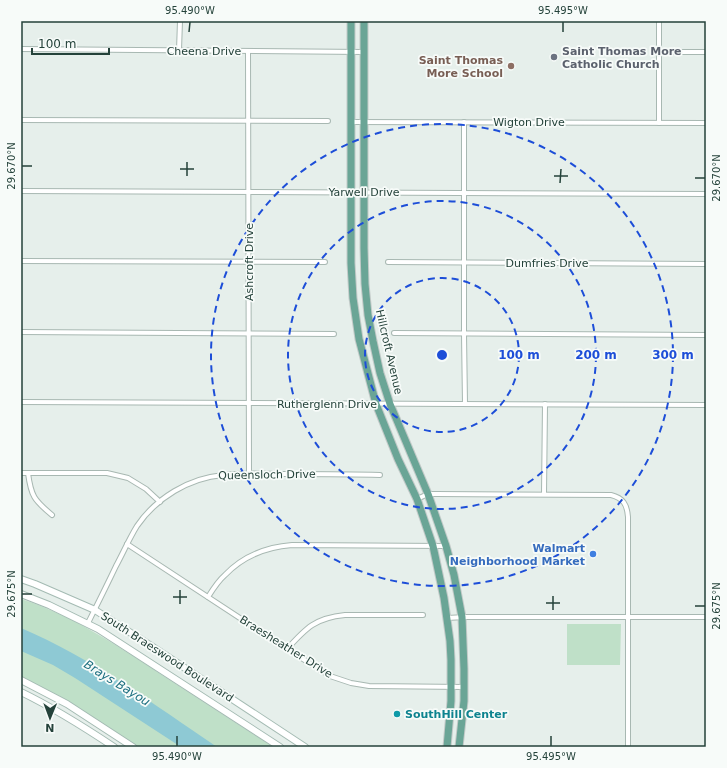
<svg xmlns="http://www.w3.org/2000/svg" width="727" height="768" font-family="'DejaVu Sans',sans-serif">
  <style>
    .green { fill: #bfe0c8 }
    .water { fill: #8ec9d4 }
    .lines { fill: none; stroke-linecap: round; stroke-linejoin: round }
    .minor-casing { stroke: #a8b8b2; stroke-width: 6 }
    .secondary-casing { stroke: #a4bbb3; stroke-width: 8 }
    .primary-casing { stroke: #c2cac8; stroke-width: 9 }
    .minor { stroke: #fff; stroke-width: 4 }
    .secondary { stroke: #fff; stroke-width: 6 }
    .primary { stroke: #6aa596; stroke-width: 7 }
    .ticks { fill: none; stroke: #24423a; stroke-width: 1.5 }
    .ring { fill: none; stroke: #1d4ed8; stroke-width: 2; stroke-dasharray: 7 5 }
    .worship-dot { fill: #6b7280; stroke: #f7fbf9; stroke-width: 1.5 }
    .education-dot { fill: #8d6e63; stroke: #f7fbf9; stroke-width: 1.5 }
    .shop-dot { fill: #3f7fe0; stroke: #f7fbf9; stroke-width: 1.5 }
    .culture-dot { fill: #0f9aa8; stroke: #f7fbf9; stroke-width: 1.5 }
    .labels { text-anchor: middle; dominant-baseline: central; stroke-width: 3.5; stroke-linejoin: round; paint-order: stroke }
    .street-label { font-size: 11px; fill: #24423a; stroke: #f7fbf9 }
    .worship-label { font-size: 11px; font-weight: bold; fill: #5b616d; stroke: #f7fbf9; text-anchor: start }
    .education-label { font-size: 11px; font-weight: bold; fill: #785e54; stroke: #f7fbf9; text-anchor: end }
    .shop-label { font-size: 11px; font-weight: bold; fill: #366cbe; stroke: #f7fbf9; text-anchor: end }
    .culture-label { font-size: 11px; font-weight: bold; fill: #0d838f; stroke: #f7fbf9; text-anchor: start }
    .water-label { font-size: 12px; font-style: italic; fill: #1c6f80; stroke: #f7fbf9 }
    .centre { fill: #1d4ed8; stroke: #f7fbf9; stroke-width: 2 }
    .ring-label { font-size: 12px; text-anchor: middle; font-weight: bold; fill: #1d4ed8; stroke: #f7fbf9; stroke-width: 3.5; stroke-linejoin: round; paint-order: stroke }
    .neatline { fill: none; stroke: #24423a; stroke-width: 1.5 }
    .ticks-label { font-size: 10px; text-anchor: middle; fill: #24423a }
  </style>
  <rect width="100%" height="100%" fill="#e6efeb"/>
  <g class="green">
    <path d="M21 599C74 616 121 648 168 679 203 702 238 724 273 747H137L62 698 21 677Z"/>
    <path d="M567 624H621L620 665H567Z"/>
  </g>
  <path class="water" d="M21 628C90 657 155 705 217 747H181L75 678 53 665 21 651Z"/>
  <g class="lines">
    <defs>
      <g id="minor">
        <path d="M21 49 364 52"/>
        <path d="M179 50 180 21"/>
        <path d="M248 51 249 474"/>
        <path d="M659 52H706"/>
        <path d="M21 120 328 121"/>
        <path d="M351 122 706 123"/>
        <path d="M464 122V334L465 404"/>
        <path d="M659 123V21"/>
        <path d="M21 191 706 194"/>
        <path d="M21 261 325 262"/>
        <path d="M388 262 706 264"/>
        <path d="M21 332 334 334"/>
        <path d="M394 333 706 335"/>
        <path d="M21 402 706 405"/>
        <path d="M21 473H107L128 478 146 489 160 502"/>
        <path d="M28 473C31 496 34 500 52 515"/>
        <path d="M544 494 545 404"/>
        <path d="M417 499 428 494H436L611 495C623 498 627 504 628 517V747"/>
        <path d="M127 544 287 649 330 676 351 683 369 686 464 687"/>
        <path d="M208 597C213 589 218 581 225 575 243 556 267 547 292 545L446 546"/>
        <path d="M447 618 465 617H706"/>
        <path d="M88 623C97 605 107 585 116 566 123 553 129 539 137 526 156 498 189 478 223 475 244 472 267 474 289 474 319 474 350 474 380 475"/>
        <path d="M287 649C306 628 315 618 345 615H423"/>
      </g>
      <g id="secondary">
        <path d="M21 579 35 584 95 610 156 649 305 747"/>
        <path d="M21 594 49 605 98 629 280 747"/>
        <path d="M21 680 67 704 133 747"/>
        <path d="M21 692C54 708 84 727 114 747"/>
      </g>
      <g id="primary">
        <path d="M351 21V263L353 298 359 339 376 404 398 459 417 499 433 546 444 598 450 641 451 660V701L447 747"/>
        <path d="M364 21V248L365 284 368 315 373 341 380 373 390 404 428 494 446 546 454 575 462 617 464 669V701L459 747"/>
      </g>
    </defs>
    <use href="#minor" class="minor-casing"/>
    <use href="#secondary" class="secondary-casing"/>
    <use href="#primary" class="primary-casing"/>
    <use href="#minor" class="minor"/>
    <use href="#secondary" class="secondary"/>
    <use href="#primary" class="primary"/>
  </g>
  <path class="ticks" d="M189 32 190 22M563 32V22M22 166H32M180 169H194M187 176V162M554 176H568M695 178H705M560 183 561 169M22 594H32M173 597H187M546 603H560M180 604V590M695 606H705M553 610V596M177 746V736M551 746V736"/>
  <g class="ring">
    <circle cx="442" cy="355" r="77"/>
    <circle cx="442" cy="355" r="154"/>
    <circle cx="442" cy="355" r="231"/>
  </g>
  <circle class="worship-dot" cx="554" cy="57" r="4"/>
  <circle class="education-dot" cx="511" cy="66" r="4"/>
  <circle class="shop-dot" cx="593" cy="554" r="4"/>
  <circle class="culture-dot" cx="397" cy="714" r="4"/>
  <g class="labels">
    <g class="street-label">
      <text x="204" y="51">Cheena Drive</text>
      <text x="529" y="122">Wigton Drive</text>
      <text x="364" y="192">Yarwell Drive</text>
      <text transform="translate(249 262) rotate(-90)">Ashcroft Drive</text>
      <text x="547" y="263">Dumfries Drive</text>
      <text transform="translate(389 352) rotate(77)">Hillcroft Avenue</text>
      <text x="327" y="404">Rutherglenn Drive</text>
      <text transform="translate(267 475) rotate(-1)">Queensloch Drive</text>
      <text transform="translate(286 647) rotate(32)">Braesheather Drive</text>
      <text transform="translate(167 657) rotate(33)">South Braeswood Boulevard</text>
    </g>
    <g class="worship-label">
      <text x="562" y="51">Saint Thomas More<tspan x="562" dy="13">Catholic Church</tspan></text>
    </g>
    <g class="education-label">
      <text x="503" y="60">Saint Thomas<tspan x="503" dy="13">More School</tspan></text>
    </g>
    <g class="shop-label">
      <text x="585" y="548">Walmart<tspan x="585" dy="13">Neighborhood Market</tspan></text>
    </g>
    <g class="culture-label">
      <text x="405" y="714">SouthHill Center</text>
    </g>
    <g class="water-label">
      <text transform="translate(117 683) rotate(32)">Brays Bayou</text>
    </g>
  </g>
  <circle cx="442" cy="355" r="6" class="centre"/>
  <g class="ring-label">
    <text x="519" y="359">100 m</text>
    <text x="596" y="359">200 m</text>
    <text x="673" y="359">300 m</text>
  </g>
  <rect width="727" height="768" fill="none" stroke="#f7fbf9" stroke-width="44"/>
  <g transform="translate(50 718) rotate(181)" stroke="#f7fbf9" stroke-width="3" paint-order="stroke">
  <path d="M0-3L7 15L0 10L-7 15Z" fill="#24423a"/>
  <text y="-6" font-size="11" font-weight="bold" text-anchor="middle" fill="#24423a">N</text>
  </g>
  <path d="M32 48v6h77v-6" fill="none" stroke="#24423a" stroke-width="2"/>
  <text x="38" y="48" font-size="12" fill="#24423a" stroke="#f7fbf9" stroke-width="3" paint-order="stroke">100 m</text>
  <rect x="22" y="22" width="683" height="724" class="neatline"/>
  <g class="ticks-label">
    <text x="190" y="14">95.490°W</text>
    <text x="563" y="14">95.495°W</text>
    <text transform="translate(11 166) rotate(-90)" y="4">29.670°N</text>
    <text transform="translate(716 178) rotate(-90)" y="4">29.670°N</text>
    <text transform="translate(11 594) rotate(-90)" y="4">29.675°N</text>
    <text transform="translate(716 606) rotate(-90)" y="4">29.675°N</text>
    <text x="177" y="760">95.490°W</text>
    <text x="551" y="760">95.495°W</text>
  </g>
</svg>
